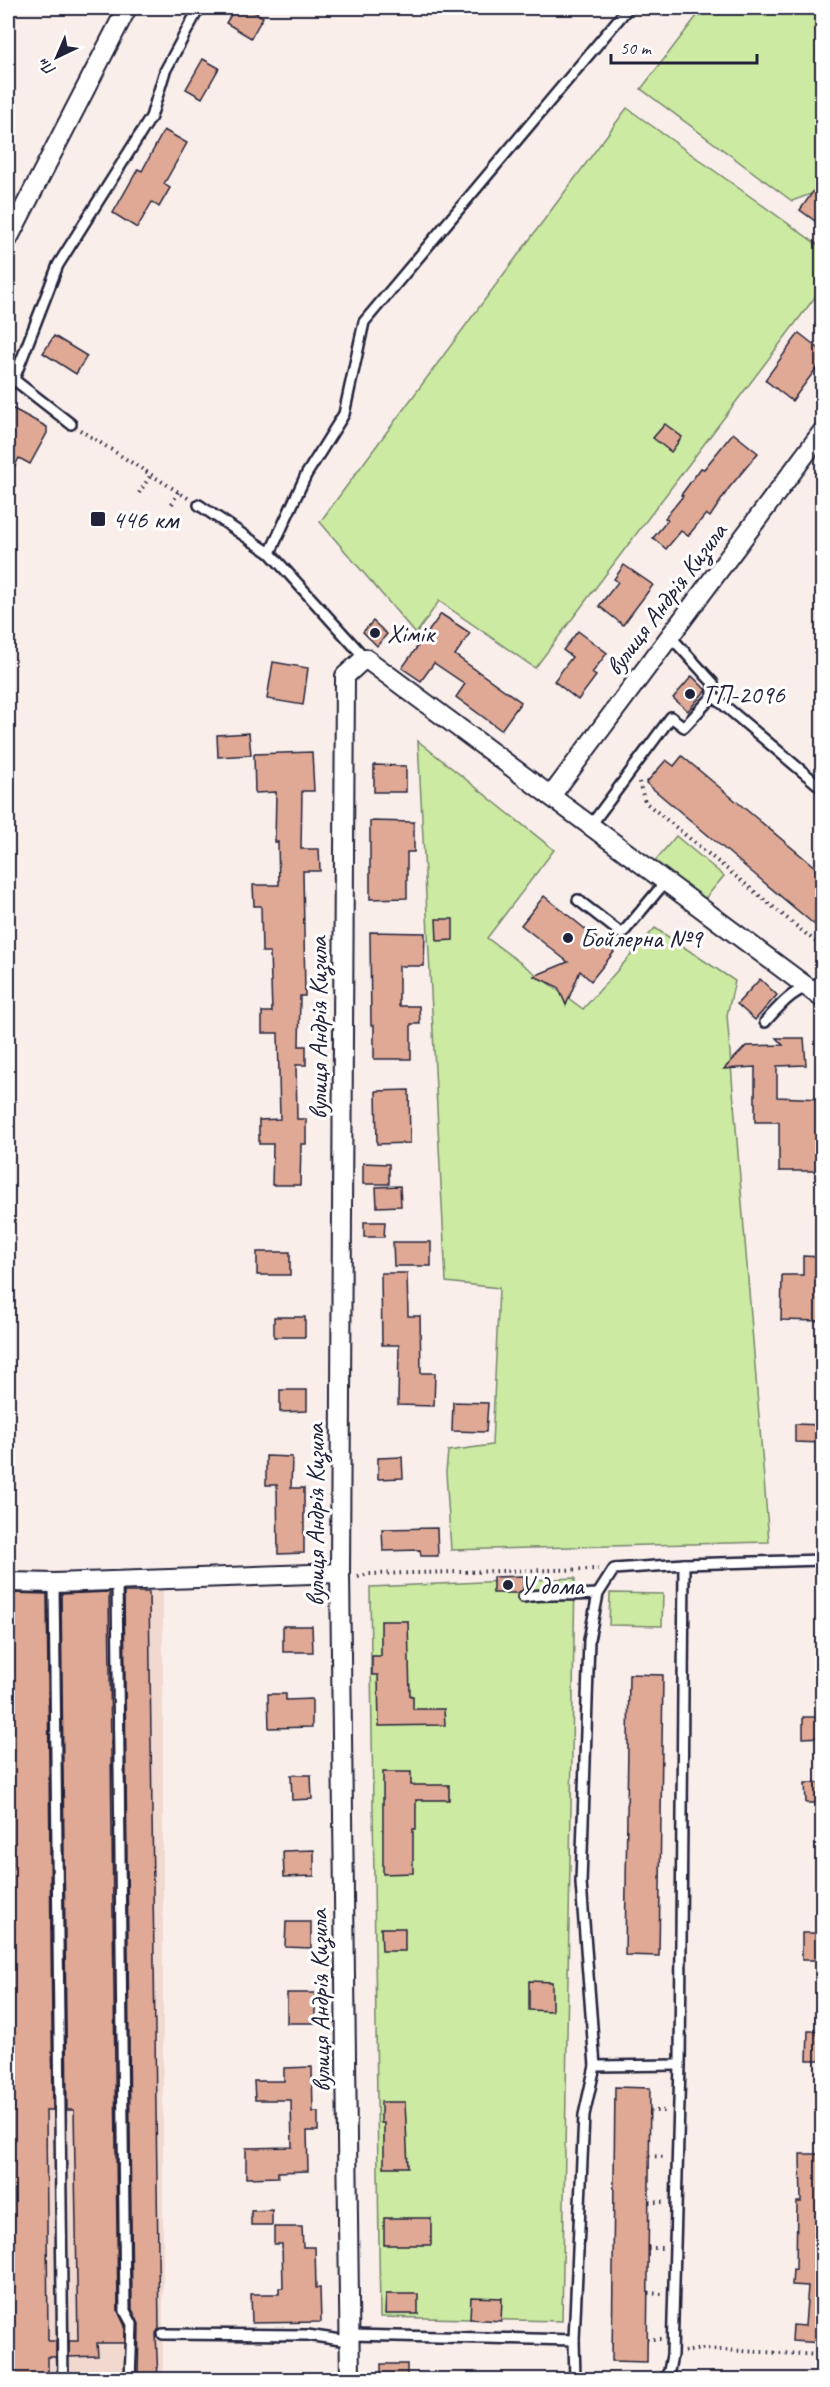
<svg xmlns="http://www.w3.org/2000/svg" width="830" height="2387" font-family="Caveat,sans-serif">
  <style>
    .built { fill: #f1d9d0 }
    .green { fill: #cceaa1; stroke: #77866e; stroke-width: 1.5 }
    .building { fill: #dfa995; stroke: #22223b; stroke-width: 1.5 }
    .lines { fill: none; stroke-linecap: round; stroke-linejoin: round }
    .lane-casing { stroke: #22223b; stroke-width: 14 }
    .street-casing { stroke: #22223b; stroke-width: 22 }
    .path { stroke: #22223b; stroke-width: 4; stroke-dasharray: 1.5 4.5; stroke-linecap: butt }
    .lane { stroke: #fff; stroke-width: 9 }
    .street { stroke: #fff; stroke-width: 18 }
    .poi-dot { fill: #22223b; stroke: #fff; stroke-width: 2 }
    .labels { text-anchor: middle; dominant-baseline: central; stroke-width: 6; stroke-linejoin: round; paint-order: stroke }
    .poi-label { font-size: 26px; fill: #22223b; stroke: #fff; text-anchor: start }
    .street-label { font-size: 26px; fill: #22223b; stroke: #fff }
  </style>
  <rect width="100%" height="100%" fill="#f9eeea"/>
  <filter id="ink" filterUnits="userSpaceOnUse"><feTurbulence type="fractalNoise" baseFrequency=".0167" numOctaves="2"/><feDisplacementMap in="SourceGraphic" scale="12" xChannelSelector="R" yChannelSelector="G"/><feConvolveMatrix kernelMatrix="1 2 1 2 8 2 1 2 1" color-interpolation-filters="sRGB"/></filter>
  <g filter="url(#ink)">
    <path class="built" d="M8 1571 163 1572V2379L8 2380Z"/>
    <g class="green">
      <path d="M703 8H822V190L792 201 641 89Z"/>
      <path d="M627 108 822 248V288L535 668 439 601 416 634 320 522Z"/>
      <path d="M418 741 554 850 487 938 583 1009 655 928 735 981 727 1015 769 1542 451 1550 446 1472 448 1451 492 1445 499 1288 446 1282Z"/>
      <path d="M676 836 724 876 702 902 654 862Z"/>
      <path d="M575 1578 562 2321 380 2317 370 1587Z"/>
      <path d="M610 1593 663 1594 662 1626 609 1625Z"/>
    </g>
    <g class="building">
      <path d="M235 8H247L263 17 251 38 226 23Z"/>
      <path d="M203 59 219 68 202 98 186 89Z"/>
      <path d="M164 130 187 143 164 184 170 188 159 207 152 202 137 228 113 213 138 169 142 171Z"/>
      <path d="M822 179V226L800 210Z"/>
      <path d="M799 333 822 351V361L792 401 765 380Z"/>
      <path d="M54 336 87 356 76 374 43 353Z"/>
      <path d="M8 406 47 427V433L30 464 19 458 8 479Z"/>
      <path d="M665 424 682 437 671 452 653 438Z"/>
      <path d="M733 433 758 453 729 488 710 517 706 514 688 536 681 531 666 549 653 538 668 520 665 518 683 496 681 495 701 468 704 469Z"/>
      <path d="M624 565 653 585 623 625 599 606 618 582 614 579Z"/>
      <path d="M441 614 470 633 455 655 521 702 501 730 456 697 465 684 434 663 421 681 402 668Z"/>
      <path d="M373 621 387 634 377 646 363 632Z"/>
      <path d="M578 631 607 653 592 673 596 676 578 700 554 681 572 657 563 650Z"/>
      <path d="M273 662 308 668 303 705 267 699Z"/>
      <path d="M692 676 706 690 688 711 673 698Z"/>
      <path d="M249 733 251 755 218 757 217 735Z"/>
      <path d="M312 752 314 791H302L301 849H319L320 871H303L305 996H300L299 1046H306V1065H296L297 1119H306V1144H301L300 1185H272L273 1144H259V1120L280 1119 278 1033H262V1012H272L270 952H262L261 906H254L253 885H279L278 842H275L276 792 255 793 254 754Z"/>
      <path d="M682 756 822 873V931L646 783 666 760 674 766Z"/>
      <path d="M374 765 406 766V792H374Z"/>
      <path d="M370 821 414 822V852H407V898L370 899Z"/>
      <path d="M544 896 614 952 591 981 580 971 566 1005 558 987 534 976 568 962 521 925Z"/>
      <path d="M436 919H453V940L437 941Z"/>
      <path d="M370 932 425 933 424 966H399V1006H419L420 1024H411V1059H374V1025H371Z"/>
      <path d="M760 979 777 995 755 1020 737 1004Z"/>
      <path d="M776 1038H804L806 1065 777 1066V1097L822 1099V1171H779V1122H755V1067L724 1069 746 1046 783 1045Z"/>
      <path d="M409 1090 410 1143 377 1144 376 1091Z"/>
      <path d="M363 1163 389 1164V1184H363Z"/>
      <path d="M400 1186 401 1206 377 1207 376 1187Z"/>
      <path d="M364 1222H385L384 1237H364Z"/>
      <path d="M393 1242H431V1266H394Z"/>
      <rect x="257" y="1252" width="33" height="23"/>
      <path d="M803 1256 822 1257V1321L781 1320 782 1275H803Z"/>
      <path d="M381 1273H407L408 1316H420L421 1373H435L434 1406 398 1405 399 1345H382Z"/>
      <rect x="274" y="1317" width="31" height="20"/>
      <path d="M280 1390H307V1411L280 1412Z"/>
      <path d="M453 1402 488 1403 486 1432 452 1431Z"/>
      <path d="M795 1424 822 1425V1443L795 1442Z"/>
      <path d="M266 1456 292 1457 291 1488H304V1553L278 1554 277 1485H266Z"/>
      <path d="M402 1457 403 1478 378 1479V1458Z"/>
      <path d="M437 1528 438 1556H421L420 1550 383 1551 382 1529Z"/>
      <path d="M523 1576V1590L518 1593H493V1577Z"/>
      <path d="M109 1592 118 2311 125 2326V2343H97L98 2356 69 2357V2341H78L74 2110H67L61 1594Z"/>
      <path d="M124 1592H149L159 2329 156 2333 158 2379H138L139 2324 132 2309Z"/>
      <path d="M8 1593 47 1594 53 2110H46L48 2341H56V2357H48V2379H8Z"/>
      <path d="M381 1621H408L410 1696H413V1709H444L445 1725 379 1726 378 1675H372V1656H381Z"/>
      <path d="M283 1626H312L313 1652H283Z"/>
      <path d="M629 1674 663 1675 659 1956 625 1955Z"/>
      <path d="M268 1694H286V1700L312 1699V1727L269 1728Z"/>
      <path d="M803 1717H822V1737L803 1738Z"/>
      <path d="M383 1772H411V1785H449V1800H416V1829H413V1873L383 1874Z"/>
      <path d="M291 1775H311L312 1799 292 1800Z"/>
      <path d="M805 1783H822V1803H806Z"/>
      <path d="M314 1850V1876L284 1877 283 1851Z"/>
      <path d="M286 1922H311V1948L285 1947Z"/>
      <path d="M381 1928H405V1951H382Z"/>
      <rect x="802" y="1933" width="20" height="27"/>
      <path d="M529 1981 552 1982V2011L529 2010Z"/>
      <rect x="287" y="1993" width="28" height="30"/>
      <path d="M808 2031H822V2060H807Z"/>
      <path d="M312 2067 313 2112H318V2131H307L308 2171 278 2172V2177L246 2178V2148L292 2147 291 2100H255L254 2081H284V2068Z"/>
      <path d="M615 2087 650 2088 647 2362 612 2361Z"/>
      <path d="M381 2102H405L408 2167H384V2123H381Z"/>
      <path d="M800 2154H822V2343L792 2341 793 2325 805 2326 808 2286 792 2285 793 2269 796 2270 797 2202H801Z"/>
      <path d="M272 2210V2225H251V2211Z"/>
      <rect x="384" y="2218" width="47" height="27"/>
      <path d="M274 2227H302L303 2247H315L316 2288H320L321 2322 252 2323 251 2294H279V2288H283L282 2244H274Z"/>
      <path d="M386 2294H418V2314H385Z"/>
      <path d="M471 2297 502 2298 501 2321 470 2319Z"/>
      <rect x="381" y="2364" width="26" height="15"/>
    </g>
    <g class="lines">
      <defs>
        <g id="lane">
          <path d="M8 375 71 424"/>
          <path d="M8 386 14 379 58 265 151 117 165 71 199 8"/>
          <path d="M199 505 270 553 365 658"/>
          <path d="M270 553 306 475 344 414 364 322 628 8"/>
          <path d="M670 636 713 683V696"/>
          <path d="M591 825 671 717 684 727 713 696 822 788"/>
          <path d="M578 900 622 934 666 881"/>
          <path d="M765 1022C783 1002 795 987 822 983"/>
          <path d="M117 1581 125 2311 132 2324 130 2380"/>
          <path d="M54 1583 63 2380"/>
          <path d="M523 1597C548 1593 572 1596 598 1594"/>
          <path d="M595 2066 680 2065"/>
          <path d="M163 2334 307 2335 341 2340 350 2335 574 2340"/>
          <path d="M575 2380 574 2340 584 2115 595 2066 581 1883 589 1640 598 1594 614 1569 684 1564 822 1560"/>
          <path d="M664 2380 669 2371 672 2355 680 2065 684 1564"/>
        </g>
        <g id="street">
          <path d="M8 239 127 8"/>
          <path d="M551 796 822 432"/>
          <path d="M8 1582 54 1583 340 1573"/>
          <path d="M350 2380 340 1573 345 676 365 658 822 998"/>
        </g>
      </defs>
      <use href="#lane" class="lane-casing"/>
      <use href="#street" class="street-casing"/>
      <g class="path">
        <path d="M80 430 188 498"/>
        <path d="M139 493 151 475"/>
        <path d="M172 504 178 492"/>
        <path d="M639 782 645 802 822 947"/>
        <path d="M358 1577 368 1574 598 1569"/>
        <path d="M650 2111H667"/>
        <path d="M649 2156 667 2157"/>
        <path d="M649 2202H663"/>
        <path d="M648 2248H662"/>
        <path d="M648 2293 662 2294"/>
        <path d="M647 2339H661"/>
        <path d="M684 2352 702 2349 822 2355"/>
      </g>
      <use href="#lane" class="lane"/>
      <use href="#street" class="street"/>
    </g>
  </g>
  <g class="poi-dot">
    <rect x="90" y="511" width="16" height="16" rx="3"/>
    <circle cx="375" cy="633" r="6"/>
    <circle cx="690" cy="694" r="6"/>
    <circle cx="568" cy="938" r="6"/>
    <circle cx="508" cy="1585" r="6"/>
  </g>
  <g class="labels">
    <g class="poi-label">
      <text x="112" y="519">446 км</text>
      <text x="387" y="633">Хімік</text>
      <text x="702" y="694">ТП-2096</text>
      <text x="580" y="938">Бойлерна №9</text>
      <text x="520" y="1585">У дома</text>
    </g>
    <g class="street-label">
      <text transform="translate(666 599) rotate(-53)">вулиця Андрія Кизила</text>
      <text transform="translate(318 1028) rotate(-90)">вулиця Андрія Кизила</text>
      <text transform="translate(315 1515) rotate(-90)">вулиця Андрія Кизила</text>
      <text transform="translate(320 2001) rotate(-91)">вулиця Андрія Кизила</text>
    </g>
  </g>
  <rect width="830" height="2387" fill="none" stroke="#fff" stroke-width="30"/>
  <rect x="15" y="15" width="800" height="2357" fill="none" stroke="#22223b" stroke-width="2" filter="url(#ink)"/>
  <g transform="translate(57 57) rotate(224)" stroke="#ffffff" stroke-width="4.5" paint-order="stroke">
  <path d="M0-4.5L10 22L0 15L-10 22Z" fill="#22223b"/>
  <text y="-9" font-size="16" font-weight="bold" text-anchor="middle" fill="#22223b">Пн</text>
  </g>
  <path d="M611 54v9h146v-9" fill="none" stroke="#22223b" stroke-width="3"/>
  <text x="620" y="54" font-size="18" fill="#22223b" stroke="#ffffff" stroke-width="4.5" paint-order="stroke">50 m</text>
</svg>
